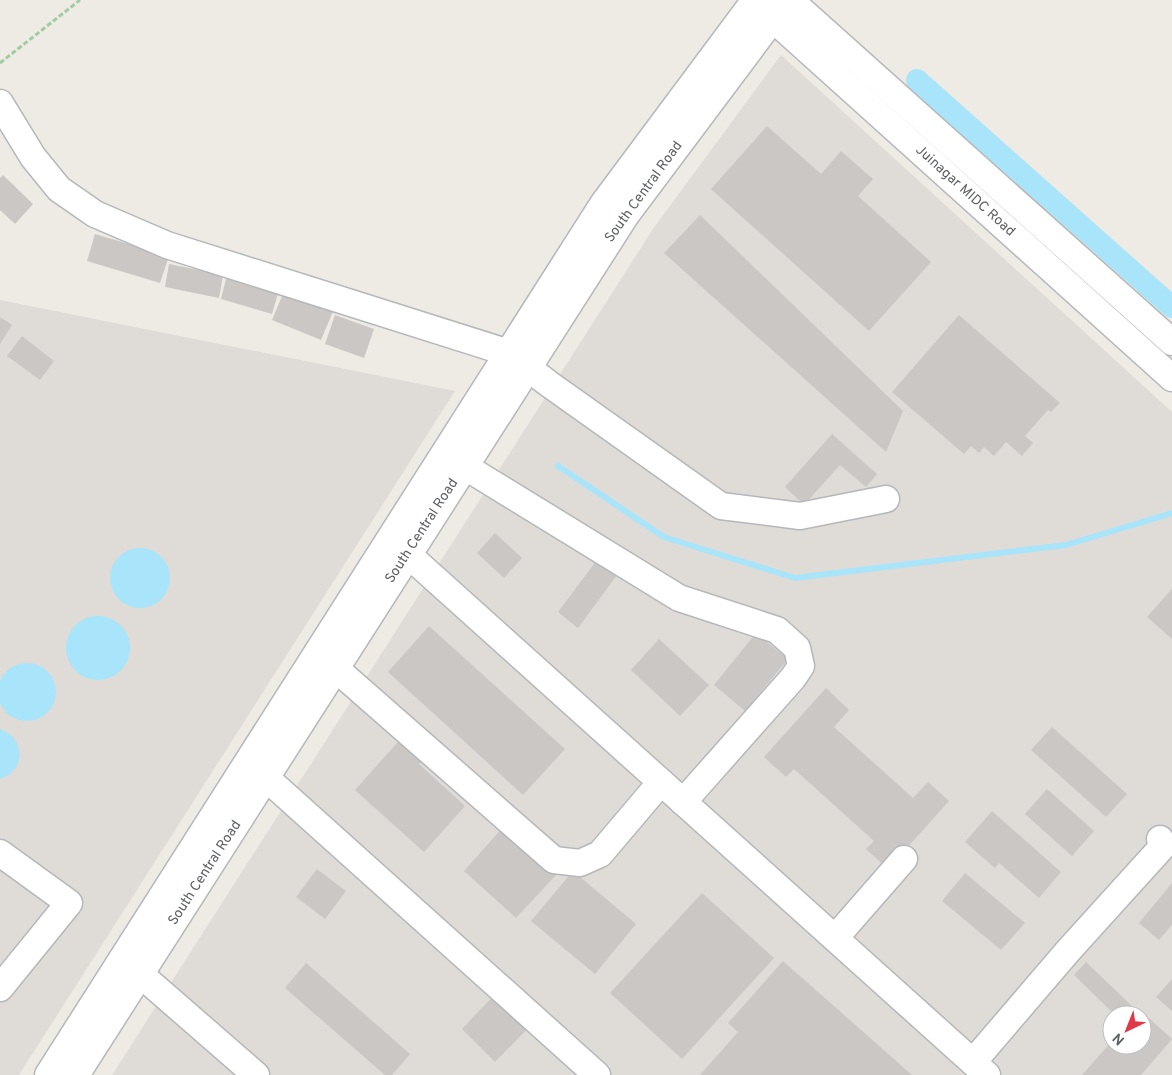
<svg xmlns="http://www.w3.org/2000/svg" width="1172" height="1075" font-family="Overpass,sans-serif">
  <style>
    .industrial { fill: #dfdcd8; fill-rule: evenodd }
    .water { fill: #a8e4fa }
    .lines { fill: none; stroke-linecap: round; stroke-linejoin: round }
    .stream { stroke: #a8e4fa; stroke-width: 6 }
    .canal { stroke: #a8e4fa; stroke-width: 22 }
    .building { fill: #cbc7c4 }
    .minor-casing { stroke: #b5b7ba; stroke-width: 29 }
    .path { stroke: #a0cca4; stroke-width: 3; stroke-dasharray: 5 2.5; stroke-linecap: butt }
    .minor { stroke: #fff; stroke-width: 26 }
    .labels { text-anchor: middle; dominant-baseline: central; stroke-width: 4; stroke-linejoin: round; paint-order: stroke }
    .street-label { font-size: 14px; fill: #5c6164; stroke: #fff }
  </style>
  <rect width="100%" height="100%" fill="#eeeae4"/>
  <g class="industrial">
    <path d="M781 55 1172 412V1075H112L653 229ZM1112 1015H1142V1045H1112Z"/>
    <path d="M0 300 455 391 19 1075H0Z"/>
  </g>
  <g class="water">
    <circle cx="140" cy="578" r="30"/>
    <circle cx="98" cy="648" r="32"/>
    <circle cx="27" cy="692" r="29"/>
    <path d="M0 729C26 738 26 771 0 779Z"/>
  </g>
  <g class="lines">
    <path class="stream" d="M558 466 664 537 795 578 1066 545 1172 513"/>
    <path class="canal" d="M917 80 1172 307"/>
  </g>
  <g class="building">
    <path d="M767 126 821 174 841 151 873 179 858 196 931 262 869 331 711 189Z"/>
    <path d="M3 175 33 204 15 224 0 210V178Z"/>
    <path d="M700 215 903 411 886 452 664 253Z"/>
    <path d="M95 234 169 256 160 283 87 261Z"/>
    <path d="M169 264 223 275 219 298 165 287Z"/>
    <path d="M227 275 279 290 272 314 221 299Z"/>
    <path d="M285 289 334 309 321 340 272 320Z"/>
    <path d="M335 315 374 329 364 358 325 344Z"/>
    <path d="M959 315 1060 403 1051 412 1048 410 1025 436 1033 443 1022 456 1006 442 994 456 984 447 979 453 971 446 964 454 892 392Z"/>
    <path d="M0 317 12 325 0 344Z"/>
    <path d="M22 336 54 361 40 380 7 356Z"/>
    <path d="M832 434 877 474 866 487 840 465 804 505 785 487Z"/>
    <path d="M495 533 522 558 504 578 477 553Z"/>
    <path d="M597 560 617 575 578 628 558 612Z"/>
    <path d="M1172 589V639L1147 617Z"/>
    <path d="M429 626 565 749 523 795 388 672Z"/>
    <path d="M756 633 788 659 745 711 714 685Z"/>
    <path d="M659 639 709 685 680 716 631 670Z"/>
    <path d="M826 688 849 710 834 727 913 798 928 782 949 801 888 869 866 849 874 841 794 769 786 777 764 757Z"/>
    <path d="M1052 727 1127 794 1106 817 1031 750Z"/>
    <path d="M405 734 427 755 419 764 465 806 424 852 355 790Z"/>
    <path d="M1047 789 1094 831 1072 856 1025 814Z"/>
    <path d="M992 811 1061 872 1039 898 999 863 995 868 965 842Z"/>
    <path d="M504 826 557 874 516 918 464 871Z"/>
    <path d="M317 869 346 891 325 919 296 897Z"/>
    <path d="M573 871 636 924 595 974 531 921Z"/>
    <path d="M965 873 1025 923 1001 950 942 901Z"/>
    <path d="M1172 883V925L1159 940 1139 923Z"/>
    <path d="M702 893 774 958 682 1059 610 993Z"/>
    <path d="M783 961 912 1075H700L738 1032 728 1023Z"/>
    <path d="M1086 962 1134 1008 1127 1015H1115L1074 975Z"/>
    <path d="M306 963 410 1054 392 1075H385L285 988Z"/>
    <path d="M1172 979V1011L1156 997Z"/>
    <path d="M497 992 531 1025 495 1062 462 1029Z"/>
    <path d="M1140 1010 1172 1039 1141 1075H1082L1112 1041V1045H1142V1015H1135Z"/>
  </g>
  <g class="lines">
    <defs>
      <g id="minor">
        <path d="M790 0 1172 342"/>
        <path d="M766 3 772 18 1172 378"/>
        <path d="M0 103 33 157 59 189 95 214 167 245 509 353 549 384 721 506 800 516 886 499"/>
        <path d="M464 466 679 598 777 630 797 648 801 666 793 678 683 802"/>
        <path d="M394 542 987 1075"/>
        <path d="M335 668 554 860 580 863 600 854 661 782"/>
        <path d="M254 767 597 1075"/>
        <path d="M0 853 69 903 0 988"/>
        <path d="M835 938 904 859"/>
        <path d="M140 974 256 1075"/>
        <path d="M973 1062 1068 951 1164 845 1160 839"/>
        <path d="M48 1075 603 204 755 0"/>
        <path d="M76 1075 626 215 787 0"/>
      </g>
    </defs>
    <use href="#minor" class="minor-casing"/>
    <path class="path" d="M0 63 80 0"/>
    <use href="#minor" class="minor"/>
  </g>
  <g class="labels">
    <g class="street-label">
      <text transform="translate(965 191) rotate(42)">Juinagar MIDC Road</text>
      <text transform="translate(644 192) rotate(-54)">South Central Road</text>
      <text transform="translate(422 531) rotate(-57)">South Central Road</text>
      <text transform="translate(205 873) rotate(-57)">South Central Road</text>
    </g>
  </g>
  <g transform="translate(1127 1030) rotate(223)"><circle r="24" fill="#ffffff" stroke="#bec0c1"/>
  <path d="M0-4L9 19L0 12L-9 19Z" fill="#df3948"/>
  <text y="-8" font-size="14" font-weight="bold" text-anchor="middle" fill="#5c6164">N</text>
  </g>
</svg>
